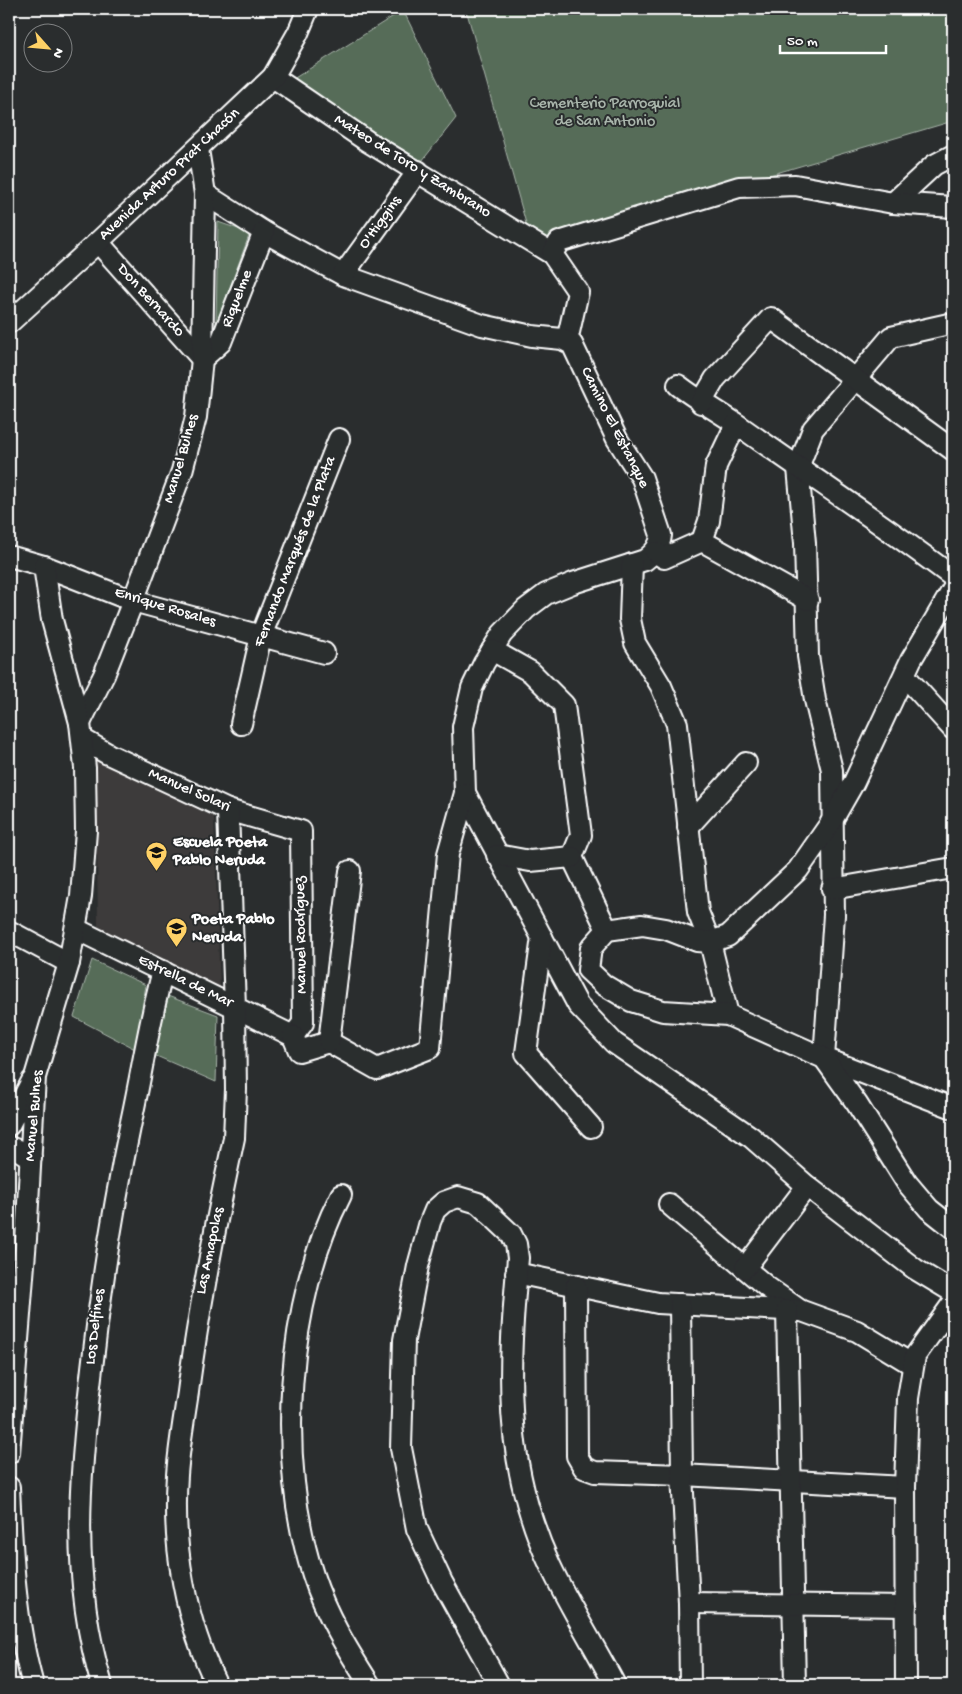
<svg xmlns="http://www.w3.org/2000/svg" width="962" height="1694" font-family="'Gochi Hand',sans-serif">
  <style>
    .built { fill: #3e3b3a }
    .green { fill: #566c58; stroke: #aab6ac }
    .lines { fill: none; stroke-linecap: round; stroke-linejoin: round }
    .minor-casing { stroke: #fff; stroke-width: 24 }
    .minor { stroke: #2a2d2e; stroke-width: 20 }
    .labels { text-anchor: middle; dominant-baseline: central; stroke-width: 4; stroke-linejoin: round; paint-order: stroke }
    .park-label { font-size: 16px; fill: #aab6ac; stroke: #2a2d2e }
    .street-label { font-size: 16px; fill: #fff; stroke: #2a2d2e }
    .poi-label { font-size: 16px; font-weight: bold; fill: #fff; stroke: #2a2d2e; text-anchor: start }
  </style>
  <rect width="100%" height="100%" fill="#2a2d2e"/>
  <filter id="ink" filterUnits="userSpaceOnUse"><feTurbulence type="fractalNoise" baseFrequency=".02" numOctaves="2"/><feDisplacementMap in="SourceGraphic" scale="10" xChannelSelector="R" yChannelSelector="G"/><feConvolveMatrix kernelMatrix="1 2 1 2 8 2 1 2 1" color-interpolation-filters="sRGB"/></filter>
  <g filter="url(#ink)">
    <path class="built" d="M96 760 214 817 220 991 98 926Z"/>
    <g class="green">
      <path d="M466 9H953V121L532 245Z"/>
      <path d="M403 10 456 118 422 161 290 81Z"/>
      <path d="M218 222 250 233 216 325Z"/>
      <path d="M92 960 146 985 135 1049 74 1017Z"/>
      <path d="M165 995 218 1015 216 1082 154 1055Z"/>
    </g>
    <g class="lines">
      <defs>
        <g id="minor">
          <path d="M273 77 367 141 552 254 578 292 567 341"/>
          <path d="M205 194 264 232 343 275 482 325 532 336 562 339 572 344 617 439 642 478 661 535C660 547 654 553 645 560L573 583 546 594 526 609 502 634 484 663 472 688 463 727 465 793 578 1005 614 1043 751 1137 807 1186 872 1236 915 1269 953 1292"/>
          <path d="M893 203 934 165 953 155"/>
          <path d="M98 242 202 359 221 342 264 232"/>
          <path d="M552 254 559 242 739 187 795 185 893 203 953 207"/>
          <path d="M343 275 418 171"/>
          <path d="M9 323 98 242 273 77 298 33 308 9"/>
          <path d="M953 323 891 337 813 429 798 468 805 543 808 656 815 700 832 770 834 915 824 1058 953 1108"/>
          <path d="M678 385C697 400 718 411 738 425 810 476 883 524 953 577"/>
          <path d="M701 403 715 379 771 318 953 450"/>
          <path d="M702 541 808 600"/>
          <path d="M655 552 664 558 702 541 709 521 716 466 736 424"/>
          <path d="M9 556 44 566 133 601 324 653"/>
          <path d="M632 564 630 619 635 643 661 686 677 724 698 912 710 942 728 1015"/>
          <path d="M953 589 911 660 854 782 830 824 798 870 728 936 710 942 697 941 666 929 642 925 607 930 591 948 588 970 604 985 631 1001 663 1011 728 1015 824 1058 857 1104 907 1183 929 1209 953 1228"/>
          <path d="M492 650 531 672 564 705 581 835 572 857 607 930"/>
          <path d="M905 676 953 729"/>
          <path d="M80 723 104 675 133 601 182 471 196 417 202 359 205 194 198 149"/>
          <path d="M241 724 261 636 339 439"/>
          <path d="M82 739 108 754 228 810 301 831 303 1023 293 1036"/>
          <path d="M688 827 746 763"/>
          <path d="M497 855 530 861 572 857"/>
          <path d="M832 889 953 868"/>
          <path d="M76 929 293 1036"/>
          <path d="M9 931 69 963"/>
          <path d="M542 937 526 1053 591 1127"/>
          <path d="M293 1036 299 1051 329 1042 377 1069 430 1048 448 854 465 793"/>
          <path d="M329 1042 350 871"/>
          <path d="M9 1125 32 1081"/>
          <path d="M9 1147 20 1151 31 1158"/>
          <path d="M341 1195C286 1301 276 1461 313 1575 326 1615 347 1649 370 1685"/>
          <path d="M669 1204 767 1287 801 1311"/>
          <path d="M745 1268 807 1186"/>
          <path d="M516 1273 658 1303 802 1311 857 1331 913 1365"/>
          <path d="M576 1286 577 1456 584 1468 595 1472 682 1475 905 1487"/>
          <path d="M680 1304 682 1475 689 1603 690 1685"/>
          <path d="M787 1310 795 1685"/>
          <path d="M9 1453 26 1239 35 1077 69 963 81 896 86 831 85 768 80 723 52 620 44 566"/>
          <path d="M9 1487C12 1552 15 1622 33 1685"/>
          <path d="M689 1603 906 1606"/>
          <path d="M102 1685C70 1578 79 1477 92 1368 101 1285 114 1204 131 1122 142 1072 149 1021 163 971"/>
          <path d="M217 1685C185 1621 172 1546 177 1475 179 1447 184 1419 188 1392 199 1306 216 1222 234 1138L236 1089 235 1007 228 810"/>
          <path d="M499 1685 442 1582 417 1529 401 1448 404 1340 418 1266 430 1222 435 1210 444 1202 458 1197 478 1203 511 1234 516 1244 518 1258C508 1368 502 1462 550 1565 569 1606 594 1645 615 1685"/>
          <path d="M906 1685 905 1487 908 1398 915 1356 953 1303"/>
        </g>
      </defs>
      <use href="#minor" class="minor-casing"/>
      <use href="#minor" class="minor"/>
    </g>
  </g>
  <defs>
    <symbol id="school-pin" viewBox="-11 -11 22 30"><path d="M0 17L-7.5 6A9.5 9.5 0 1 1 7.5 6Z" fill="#ffd166" stroke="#2a2d2e"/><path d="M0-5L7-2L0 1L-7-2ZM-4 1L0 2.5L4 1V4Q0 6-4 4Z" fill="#111"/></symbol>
  </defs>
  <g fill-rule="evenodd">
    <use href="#school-pin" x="144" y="840" width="25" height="34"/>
    <use href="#school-pin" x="164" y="916" width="25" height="34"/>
  </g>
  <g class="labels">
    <g class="park-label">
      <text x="605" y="104">Cementerio Parroquial<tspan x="605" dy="18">de San Antonio</tspan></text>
    </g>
    <g class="street-label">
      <text transform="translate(412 167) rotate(32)">Mateo de Toro y Zambrano</text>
      <text transform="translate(170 175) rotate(-43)">Avenida Arturo Prat Chacón</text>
      <text transform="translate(381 223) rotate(-54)">O'Higgins</text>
      <text transform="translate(238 299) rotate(-69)">Riquelme</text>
      <text transform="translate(150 301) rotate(48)">Don Bernardo</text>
      <text transform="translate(614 428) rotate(63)">Camino El Estanque</text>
      <text transform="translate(182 459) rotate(-74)">Manuel Bulnes</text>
      <text transform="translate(296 552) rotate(-69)">Fernando Marqués de la Plata</text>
      <text transform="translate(165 608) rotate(17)">Enrique Rosales</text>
      <text transform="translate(189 791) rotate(24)">Manuel Solari</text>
      <text transform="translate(302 935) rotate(-91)">Manuel Rodríguez</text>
      <text transform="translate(185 982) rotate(26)">Estrella de Mar</text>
      <text transform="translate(35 1116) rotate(-85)">Manuel Bulnes</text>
      <text transform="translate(211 1251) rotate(-78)">Las Amapolas</text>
      <text transform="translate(96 1327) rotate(-83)">Los Delfines</text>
    </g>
    <g class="poi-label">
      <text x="173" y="843">Escuela Poeta<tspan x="173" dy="18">Pablo Neruda</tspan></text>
      <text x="192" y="920">Poeta Pablo<tspan x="192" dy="18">Neruda</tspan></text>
    </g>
  </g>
  <rect width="962" height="1694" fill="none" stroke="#2a2d2e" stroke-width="30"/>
  <rect x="15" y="15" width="932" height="1664" fill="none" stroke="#fff" stroke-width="2" filter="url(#ink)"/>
  <g transform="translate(48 48) rotate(117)"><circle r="24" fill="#2a2d2e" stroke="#7f8182"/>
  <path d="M0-4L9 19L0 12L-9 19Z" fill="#ffd166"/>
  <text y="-8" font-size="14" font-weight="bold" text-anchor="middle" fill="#ffffff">N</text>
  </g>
  <path d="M780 45v8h106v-8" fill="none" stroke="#ffffff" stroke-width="2.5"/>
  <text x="787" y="45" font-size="15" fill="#ffffff" stroke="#2a2d2e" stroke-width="4" paint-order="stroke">50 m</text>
</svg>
